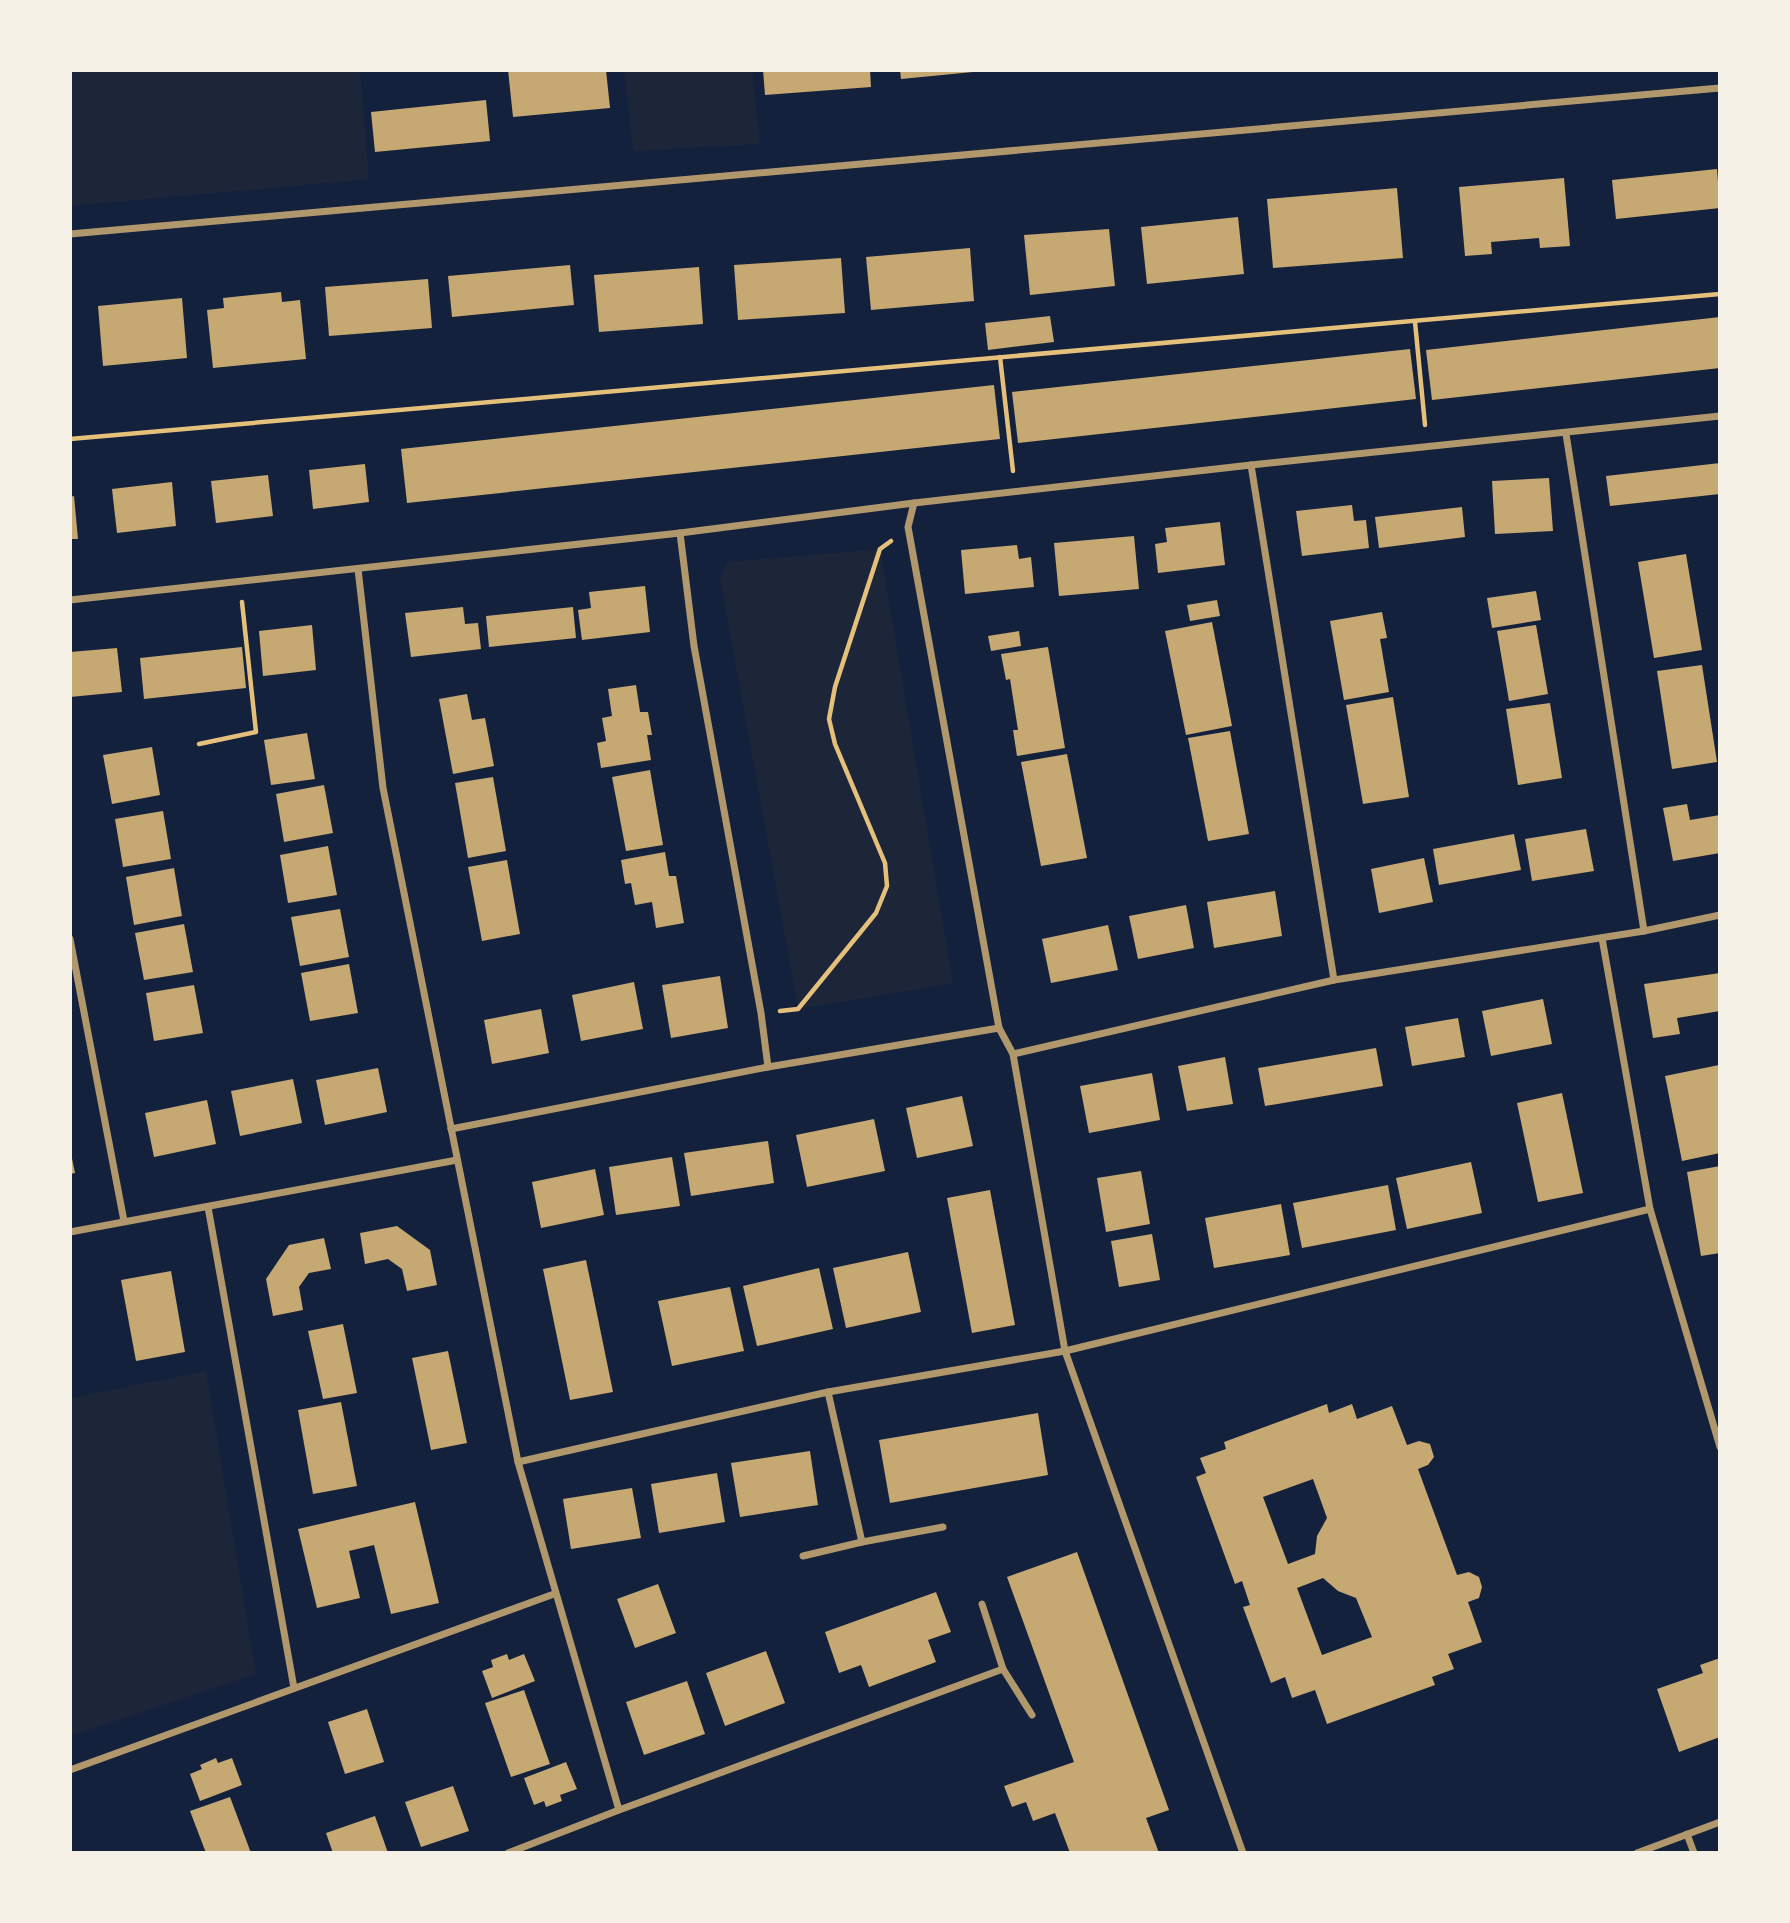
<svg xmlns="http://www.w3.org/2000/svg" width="1790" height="1923" font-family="Rubik,sans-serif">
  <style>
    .green { fill: #1d2539 }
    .building { fill: #c6a872; fill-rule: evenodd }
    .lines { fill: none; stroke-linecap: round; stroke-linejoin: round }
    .path { stroke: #e5c07b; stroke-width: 4.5 }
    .minor { stroke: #b1986c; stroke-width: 7 }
  </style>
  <rect width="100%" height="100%" fill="#14213d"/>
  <g class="green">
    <path d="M70 70H360L369 179 70 206Z"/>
    <path d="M624 70H752L760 144 633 151Z"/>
    <path d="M880 549 953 983 798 1009 720 578 727 562Z"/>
    <path d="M206 1371 256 1674 70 1736V1398Z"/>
  </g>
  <g class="building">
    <path d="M508 70H606L610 108 513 117Z"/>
    <path d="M763 70H870L871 87 765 95Z"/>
    <path d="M900 70H973V72L901 79Z"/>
    <path d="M486 100 490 141 375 152 371 112Z"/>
    <path d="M1717 169 1720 208 1616 219 1612 180Z"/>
    <path d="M1564 178 1570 246 1540 248 1539 238 1491 242 1492 254 1465 256 1459 187Z"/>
    <path d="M1397 188 1403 258 1273 268 1267 199Z"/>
    <path d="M1238 217 1244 274 1147 284 1141 227Z"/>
    <path d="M1109 229 1115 286 1030 295 1024 235Z"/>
    <path d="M970 248 974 301 871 310 866 257Z"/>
    <path d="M841 258 845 313 738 320 734 265Z"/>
    <path d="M570 265 574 305 452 317 448 276Z"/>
    <path d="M699 267 703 324 599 332 594 275Z"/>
    <path d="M428 279 432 328 329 336 325 287Z"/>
    <path d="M281 292 282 302 300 300 306 359 213 368 207 310 224 308 223 298Z"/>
    <path d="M182 298 187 358 103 366 98 306Z"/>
    <path d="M1050 316 1054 342 988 350 985 323Z"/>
    <path d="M1720 317V368L1432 400 1426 350Z"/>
    <path d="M1410 349 1416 399 1018 443 1012 392Z"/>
    <path d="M994 385 1000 439 407 503 401 449Z"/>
    <path d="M1720 463V494L1610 506 1606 476Z"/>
    <path d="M365 464 369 502 313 509 309 470Z"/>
    <path d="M268 475 273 516 216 523 211 481Z"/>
    <path d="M1549 478 1553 531 1495 534 1492 481Z"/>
    <path d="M172 482 176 526 117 533 112 489Z"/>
    <path d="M74 496 78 539H70V497Z"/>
    <path d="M1352 505 1354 521 1366 520 1369 548 1302 556 1296 511Z"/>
    <path d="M1462 507 1465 537 1379 548 1375 517Z"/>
    <path d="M1220 522 1225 565 1158 573 1155 544 1167 542 1165 528Z"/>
    <path d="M1134 536 1139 589 1059 596 1054 543Z"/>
    <path d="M1017 545 1019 559 1031 557 1034 587 965 594 961 550Z"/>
    <path d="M1686 554 1702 650 1654 658 1638 562Z"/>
    <path d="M645 586 650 632 582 640 578 610 591 608 589 592Z"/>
    <path d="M1536 591 1541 620 1492 628 1487 598Z"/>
    <path d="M1217 600 1220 616 1190 621 1187 605Z"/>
    <path d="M463 607 465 624 478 623 481 649 411 657 405 613Z"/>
    <path d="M573 607 576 638 489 647 486 616Z"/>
    <path d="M1382 612 1387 638 1380 639 1389 692 1344 700 1330 621Z"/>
    <path d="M1212 622 1232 726 1186 735 1165 631Z"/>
    <path d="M312 625 316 670 263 676 259 631Z"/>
    <path d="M1536 625 1548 694 1509 701 1497 631Z"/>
    <path d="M1019 631 1021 646 991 651 988 636Z"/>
    <path d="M242 647 246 688 144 699 140 658Z"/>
    <path d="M1048 647 1065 748 1017 756 1013 730H1018L1010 679 1006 680 1001 654Z"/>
    <path d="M117 648 122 692 70 697V652Z"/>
    <path d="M1702 665 1717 762 1672 769 1657 671Z"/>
    <path d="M636 685 640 712H648L652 735H647L651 760 601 768 597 743 606 741 602 718 612 716 608 689Z"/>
    <path d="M467 694 472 720 485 718 494 766 453 774 439 699Z"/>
    <path d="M1393 697 1409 797 1363 804 1346 705Z"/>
    <path d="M1550 703 1562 778 1518 785 1506 709Z"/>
    <path d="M1230 731 1249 834 1208 841 1188 738Z"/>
    <path d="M307 733 315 779 271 785 264 740Z"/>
    <path d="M152 747 160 795 112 804 103 755Z"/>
    <path d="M1067 754 1087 858 1041 866 1021 762Z"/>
    <path d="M650 770 663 845 626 851 612 777Z"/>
    <path d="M493 777 506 851 468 858 455 783Z"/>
    <path d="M324 785 333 833 284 842 276 794Z"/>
    <path d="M1687 804 1690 820 1720 815V853L1673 861 1663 808Z"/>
    <path d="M163 811 171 859 123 867 115 819Z"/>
    <path d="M1586 829 1594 871 1532 881 1525 839Z"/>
    <path d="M1514 834 1521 870 1439 885 1433 849Z"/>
    <path d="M328 846 337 895 288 903 280 855Z"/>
    <path d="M665 852 669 876H676L684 923 656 928 652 902 635 905 631 883 625 884 621 860Z"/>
    <path d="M1424 858 1433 902 1379 913 1371 869Z"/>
    <path d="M507 860 520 934 482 941 468 867Z"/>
    <path d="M174 868 182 916 134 925 126 877Z"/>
    <path d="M1275 891 1282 936 1214 948 1207 902Z"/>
    <path d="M1186 905 1194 948 1138 959 1129 916Z"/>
    <path d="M340 909 349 957 300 966 291 917Z"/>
    <path d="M184 924 193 972 144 980 135 933Z"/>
    <path d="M1108 925 1118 970 1051 983 1042 939Z"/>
    <path d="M349 964 358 1013 310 1021 301 973Z"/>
    <path d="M1720 973V1011L1677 1018 1680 1034 1653 1038 1644 984Z"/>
    <path d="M720 976 728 1028 671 1038 662 985Z"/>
    <path d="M634 982 643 1029 581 1041 572 995Z"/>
    <path d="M194 985 203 1033 154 1041 146 993Z"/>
    <path d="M1543 999 1552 1044 1491 1056 1482 1011Z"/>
    <path d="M541 1009 549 1053 492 1064 484 1020Z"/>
    <path d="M1458 1018 1465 1057 1412 1066 1405 1027Z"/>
    <path d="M1376 1048 1383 1086 1265 1106 1258 1068Z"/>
    <path d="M1225 1057 1233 1104 1187 1111 1178 1066Z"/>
    <path d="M1719 1065 1720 1153 1682 1161 1665 1076Z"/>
    <path d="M378 1068 387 1112 325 1125 316 1080Z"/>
    <path d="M1152 1073 1160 1120 1089 1133 1080 1086Z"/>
    <path d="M293 1079 302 1123 240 1136 231 1091Z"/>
    <path d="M1562 1093 1583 1193 1538 1202 1517 1103Z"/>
    <path d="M962 1096 973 1146 917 1158 906 1108Z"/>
    <path d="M207 1100 216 1144 154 1157 145 1113Z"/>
    <path d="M874 1119 885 1171 807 1187 796 1135Z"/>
    <path d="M768 1141 774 1183 691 1196 684 1153Z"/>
    <path d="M70 1149 75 1173 70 1174Z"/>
    <path d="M672 1157 680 1206 616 1215 609 1167Z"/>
    <path d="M1471 1162 1482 1213 1407 1229 1396 1178Z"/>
    <path d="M1720 1166V1253L1701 1256 1687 1172Z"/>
    <path d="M595 1169 604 1215 541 1228 532 1182Z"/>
    <path d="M1141 1171 1150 1224 1106 1232 1097 1178Z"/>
    <path d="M1388 1185 1396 1230 1302 1248 1293 1203Z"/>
    <path d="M990 1190 1015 1325 972 1333 947 1198Z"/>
    <path d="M1281 1204 1290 1255 1214 1268 1205 1218Z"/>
    <path d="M397 1226 430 1250 437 1285 407 1291 402 1269 388 1259 365 1264 360 1233Z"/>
    <path d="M1152 1234 1160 1280 1119 1287 1111 1241Z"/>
    <path d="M324 1238 331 1269 309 1273 299 1287 303 1310 273 1316 266 1279 289 1245Z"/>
    <path d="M908 1252 921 1312 846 1328 833 1268Z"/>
    <path d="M586 1260 613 1392 570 1400 543 1269Z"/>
    <path d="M819 1268 833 1329 757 1346 743 1286Z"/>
    <path d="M171 1271 185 1352 136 1361 121 1280Z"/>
    <path d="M730 1287 744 1351 672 1366 658 1301Z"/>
    <path d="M343 1324 357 1393 323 1399 308 1331Z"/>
    <path d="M448 1351 467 1443 431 1450 412 1358Z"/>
    <path d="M341 1402 357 1486 313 1494 298 1410Z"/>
    <path d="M1327 1404 1329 1413 1352 1404 1357 1419 1392 1406 1407 1445 1419 1441 1430 1444 1434 1457 1428 1465 1418 1469 1457 1575 1469 1572 1479 1577 1482 1587 1479 1598 1468 1602 1482 1642 1448 1654 1454 1669 1432 1677 1435 1685 1327 1724 1315 1690 1292 1698 1285 1677 1271 1683 1243 1607 1250 1605 1242 1581 1235 1584 1196 1477 1206 1473 1200 1458 1226 1449 1224 1442ZM1313 1479 1327 1518 1317 1536 1315 1554 1288 1564 1263 1497ZM1323 1578 1338 1591 1356 1598 1372 1637 1322 1655 1297 1588Z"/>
    <path d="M1038 1413 1048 1475 890 1503 879 1440Z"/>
    <path d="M810 1451 818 1505 740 1517 731 1463Z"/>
    <path d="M717 1473 725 1522 659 1533 651 1484Z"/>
    <path d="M632 1488 641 1538 571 1549 563 1499Z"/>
    <path d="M415 1502 439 1603 391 1614 374 1545 349 1551 360 1598 317 1608 298 1529Z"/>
    <path d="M1077 1552 1169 1810 1146 1818 1159 1853H1070L1055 1813 1033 1821 1026 1802 1012 1807 1004 1786 1074 1762 1007 1577Z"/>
    <path d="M658 1584 676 1633 635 1648 617 1599Z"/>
    <path d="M936 1592 951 1632 928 1640 936 1662 869 1687 861 1665 839 1673 825 1632Z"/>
    <path d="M766 1651 785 1703 725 1726 706 1673Z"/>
    <path d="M507 1654 509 1660 524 1654 535 1681 492 1698 482 1671 493 1667 491 1660Z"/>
    <path d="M1720 1658V1737L1679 1752 1657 1689 1703 1673 1700 1665Z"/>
    <path d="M687 1681 705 1734 644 1755 626 1702Z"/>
    <path d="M524 1690 550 1764 511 1777 485 1703Z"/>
    <path d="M367 1709 384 1762 345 1774 328 1722Z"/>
    <path d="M216 1758 218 1763 232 1758 242 1785 200 1801 190 1774 202 1769 200 1765Z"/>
    <path d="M566 1762 577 1789 560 1795 562 1801 546 1807 544 1801 534 1805 524 1778Z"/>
    <path d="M453 1786 469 1831 421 1847 405 1802Z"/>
    <path d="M230 1797 251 1853H206L190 1811Z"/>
    <path d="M375 1816 388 1853H333L326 1833Z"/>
  </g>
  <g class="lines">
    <g class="path">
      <path d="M1415 322 1425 425"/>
      <path d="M1000 357 1013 471"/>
      <path d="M70 439 1720 294"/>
      <path d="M199 744 256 732 242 602"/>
      <path d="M780 1011 798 1009 876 913 887 886 885 863 835 744 829 719 835 687 880 549 891 541"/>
    </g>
    <g class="minor">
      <path d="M70 234 1720 88"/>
      <path d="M1566 434 1644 931"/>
      <path d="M1251 465 1334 980"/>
      <path d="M914 503 908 527 999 1028 1013 1054 1065 1351 1243 1853"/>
      <path d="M680 533 694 646 761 1013 768 1067"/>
      <path d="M358 569 383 788 518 1462 619 1810"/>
      <path d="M70 600 680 533 914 503 1251 465 1720 416"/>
      <path d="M1602 938 1650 1209 1720 1447"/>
      <path d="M70 939 124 1221"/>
      <path d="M1013 1054 1334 980 1644 931 1720 915"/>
      <path d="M451 1129 768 1067 999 1028"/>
      <path d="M208 1207 294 1688"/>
      <path d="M70 1232 457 1160"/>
      <path d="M828 1392 862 1542"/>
      <path d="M518 1462 828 1392 1065 1351 1650 1209"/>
      <path d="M803 1556 862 1542 943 1527"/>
      <path d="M982 1604 1003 1669 1032 1715"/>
      <path d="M70 1770 554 1594"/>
      <path d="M1687 1834 1694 1853"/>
      <path d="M508 1853 619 1810 1003 1669"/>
      <path d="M1637 1853 1720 1822"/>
    </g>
  </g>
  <rect width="1790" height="1923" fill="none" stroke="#f6f1e7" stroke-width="144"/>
</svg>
